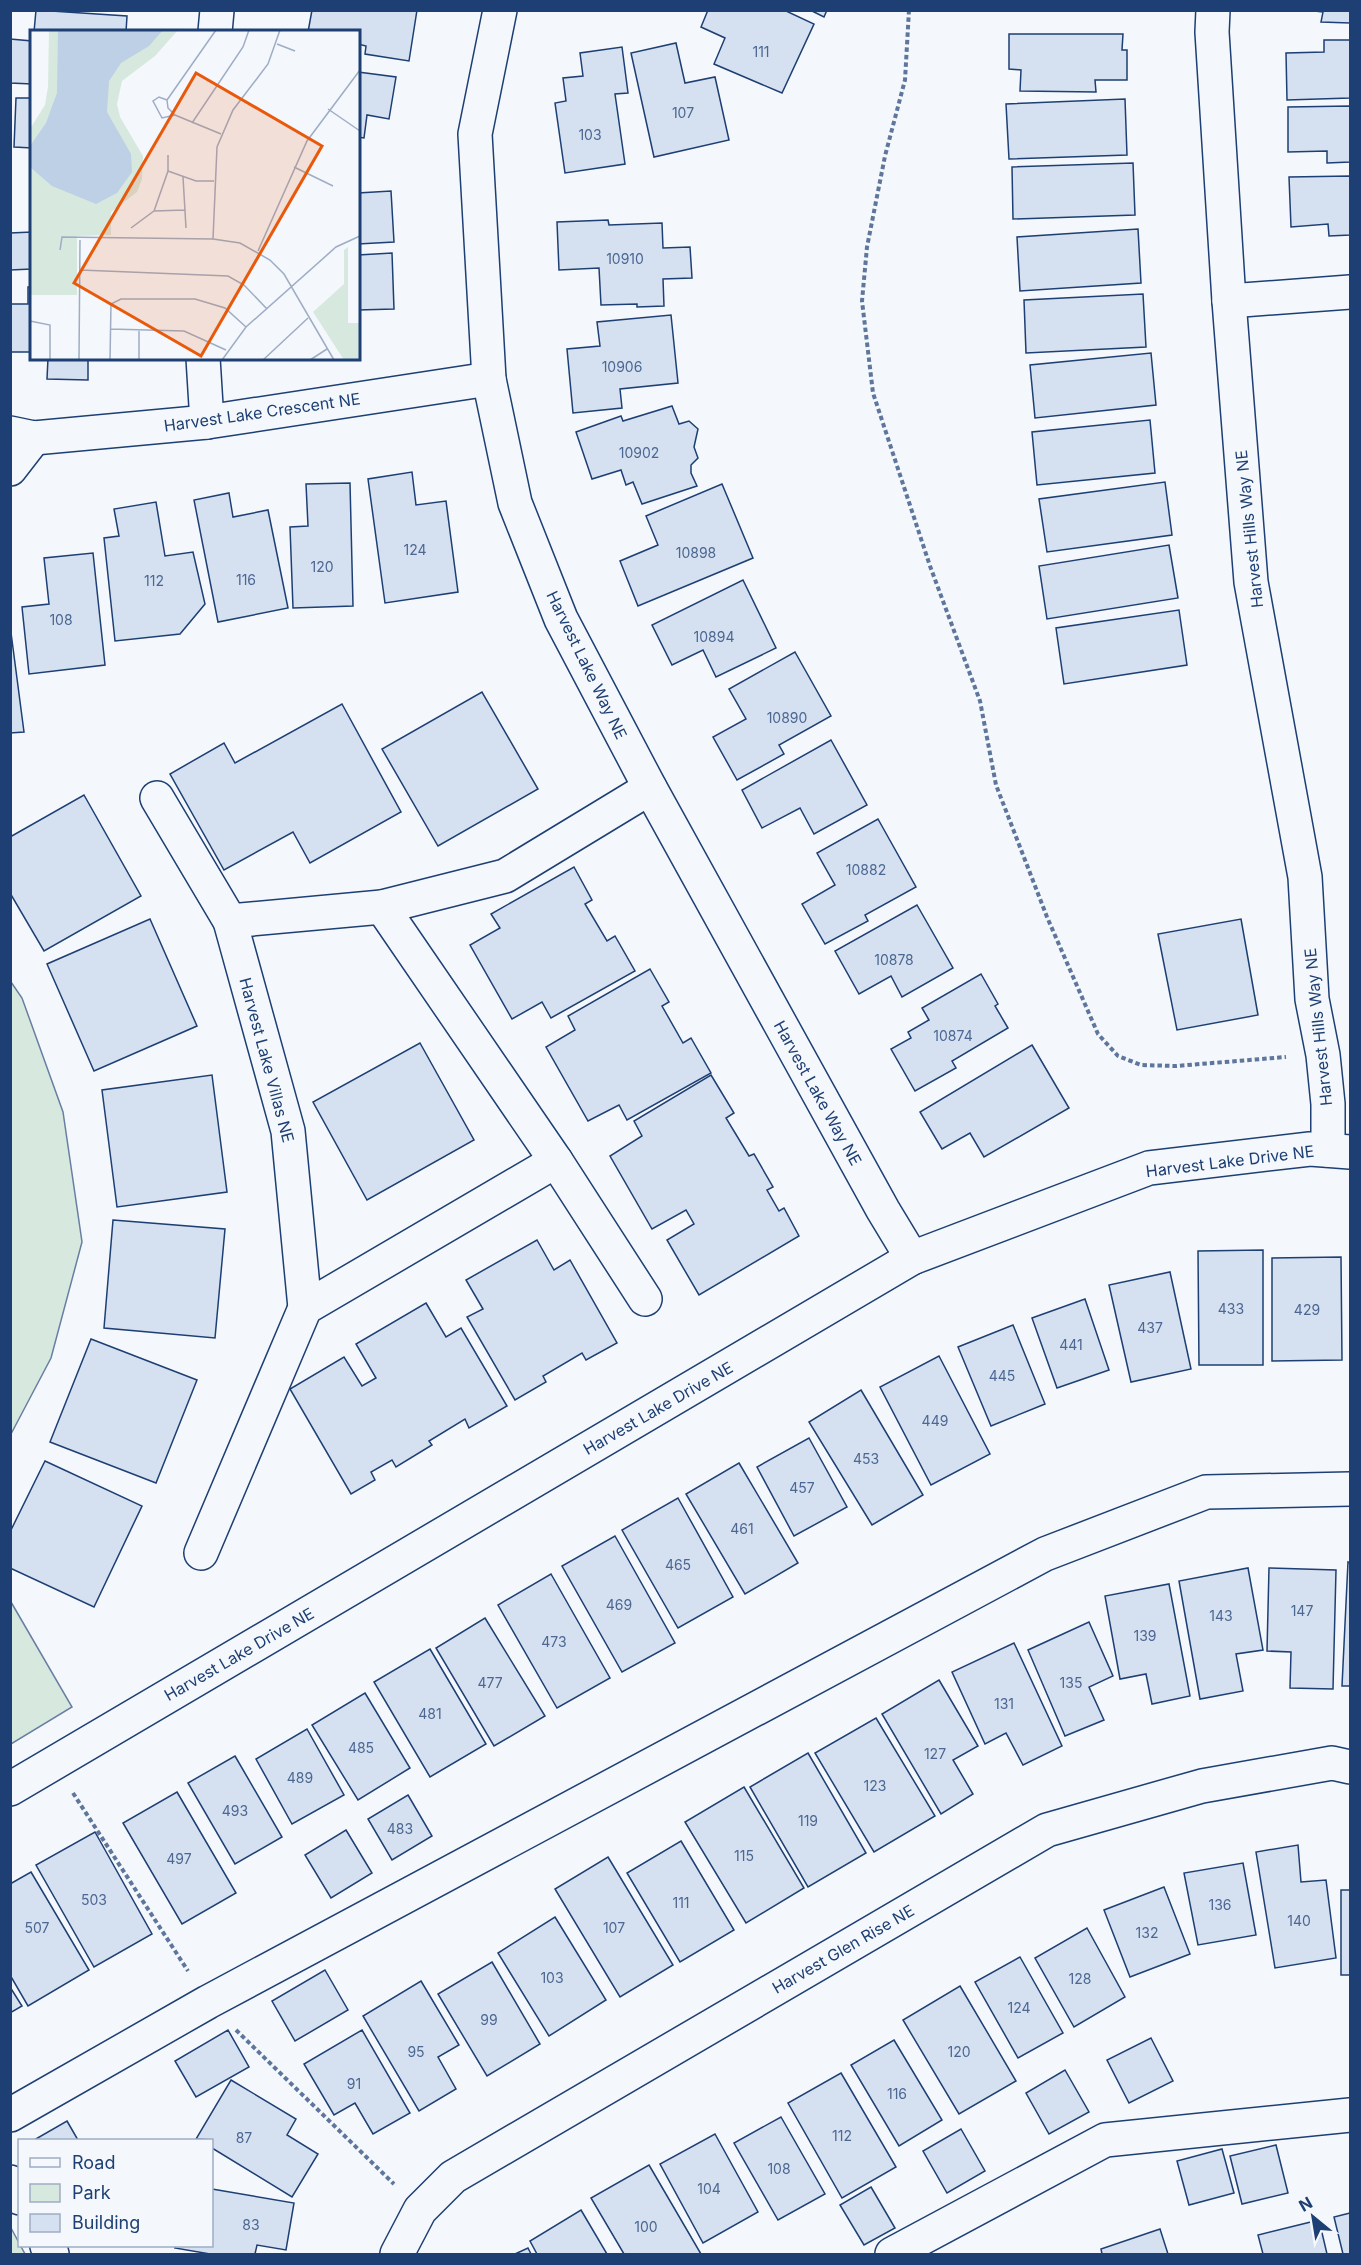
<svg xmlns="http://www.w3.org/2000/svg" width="1361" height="2265" font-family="Inter,sans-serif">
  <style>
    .green { fill: #d7e8df; stroke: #687fa3; stroke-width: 1.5 }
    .building { fill: #d5e0f0; stroke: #1d3f73; stroke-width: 1.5 }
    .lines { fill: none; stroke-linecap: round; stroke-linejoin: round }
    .minor-casing { stroke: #1d3f73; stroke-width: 36 }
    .path { stroke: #5e769c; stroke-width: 4; stroke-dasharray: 4.5 3; stroke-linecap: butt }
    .minor { stroke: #f4f7fb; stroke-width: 33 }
    .labels { text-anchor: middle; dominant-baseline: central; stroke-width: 4.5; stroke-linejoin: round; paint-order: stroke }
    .number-label { font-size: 14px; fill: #4b6792 }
    .street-label { font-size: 16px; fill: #1d3f73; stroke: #f4f7fb }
    .inset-road { fill: none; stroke: #9eadc5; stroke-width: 1.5 }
    .view { fill: #e8590c; fill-opacity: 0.15; stroke: #e8590c; stroke-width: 3 }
    .inset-edge { fill: none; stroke: #1d3f73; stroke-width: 3 }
  </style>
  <rect width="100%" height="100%" fill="#f4f7fb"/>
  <g class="green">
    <path d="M11 982 22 998 63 1112 82 1242 51 1358 11 1434Z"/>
    <path d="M11 1602 72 1707 11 1744H10Z"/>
    <path d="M11 2228 25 2254H11Z"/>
  </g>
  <g class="building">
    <path d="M36 10 127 16 126 32H34Z"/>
    <path d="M312 10H417L409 61 365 54 366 46 358 44V32H308Z"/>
    <path d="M708 10H784L814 24 782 93 714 64 725 38 701 27Z"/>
    <path d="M810 10H827L824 17Z"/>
    <path d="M1306 10H1350V23L1321 22 1323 12Z"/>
    <path d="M1009 34H1123L1122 50H1127V80H1095L1096 92 1020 91 1021 70 1009 69Z"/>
    <path d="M10 39 32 41V84L10 83Z"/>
    <path d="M1324 40H1350V98L1287 100 1286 53 1324 52Z"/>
    <path d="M676 43 685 83 715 77 729 140 654 157 631 53Z"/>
    <path d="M622 47 628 93 615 94 625 164 565 173 555 103 566 101 563 78 583 76 580 53Z"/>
    <path d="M358 72 396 77 389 119 367 115 364 138 358 137Z"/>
    <path d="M16 98H32V148L14 147Z"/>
    <path d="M1125 99 1127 155 1009 159 1006 104Z"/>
    <path d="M1350 106V162L1327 163V151L1288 152V107Z"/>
    <path d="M1133 163 1135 215 1013 219 1012 167Z"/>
    <path d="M1350 176V235L1329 236 1328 224 1291 227 1289 177Z"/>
    <path d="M391 191 394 242 358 244V193Z"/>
    <path d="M608 220 609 225 662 223 663 248 690 247 692 278 663 279 664 306 637 307V304L601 305 599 268 559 270 557 222Z"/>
    <path d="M1138 229 1141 283 1020 291 1017 237Z"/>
    <path d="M32 232V269L10 270V233Z"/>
    <path d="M392 253 394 309 358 310V255Z"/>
    <path d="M28 287H32V352H10V304H28Z"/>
    <path d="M1143 294 1146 347 1026 353 1024 300Z"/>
    <path d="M671 315 678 383 620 389 622 408 573 413 567 349 600 346 597 322Z"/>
    <path d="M1151 353 1156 405 1035 418 1030 365Z"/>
    <path d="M48 358H137L88 359V380L47 379Z"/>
    <path d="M672 406 679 424 689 421 698 429 694 447 698 458 691 465V473L697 486 642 504 633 482 626 485 621 470 592 479 576 432 621 416 623 421Z"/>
    <path d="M1150 420 1155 473 1037 485 1032 432Z"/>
    <path d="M412 472 416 505 446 501 458 592 385 603 368 479Z"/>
    <path d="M1165 482 1172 535 1047 552 1039 499Z"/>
    <path d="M350 483 353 606 293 608 290 527 308 526 306 484Z"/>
    <path d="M722 484 753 558 638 606 620 561 658 545 646 516Z"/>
    <path d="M229 493 233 517 268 510 288 608 218 622 194 500Z"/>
    <path d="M156 502 165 556 193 552 205 604 180 634 115 641 104 538 119 536 114 509Z"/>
    <path d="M1169 545 1178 598 1047 619 1039 566Z"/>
    <path d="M93 553 105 665 29 674 22 607 49 604 44 558Z"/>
    <path d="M743 580 776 648 716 677 703 650 672 665 652 625Z"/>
    <path d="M1179 610 1187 665 1064 684 1056 628Z"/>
    <path d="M10 625 24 732 10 733Z"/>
    <path d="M795 652 831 716 779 745 784 754 737 780 713 737 746 719 729 689Z"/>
    <path d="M482 692 538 789 438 846 382 749Z"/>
    <path d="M342 704 401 812 310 863 293 832 224 870 170 774 224 743 235 763Z"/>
    <path d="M831 740 867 805 814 834 800 808 762 828 742 790Z"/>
    <path d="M84 795 141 896 44 951 10 893V837Z"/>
    <path d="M878 819 916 887 865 915 868 921 825 944 802 904 835 885 817 853Z"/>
    <path d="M574 867 592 900 585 904 607 941 615 936 635 971 551 1018 542 1002 512 1019 470 945 500 928 491 914Z"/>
    <path d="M917 905 953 968 902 997 891 976 859 994 835 951Z"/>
    <path d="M150 919 197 1026 94 1071 47 964Z"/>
    <path d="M1241 919 1258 1015 1177 1030 1158 934Z"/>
    <path d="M650 969 669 1002 662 1006 683 1043 691 1038 711 1073 627 1120 619 1105 588 1121 546 1047 575 1030 568 1016Z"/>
    <path d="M981 974 998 1004 995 1006 1008 1028 952 1061 956 1068 915 1091 891 1049 911 1038 908 1032 929 1020 922 1008Z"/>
    <path d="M420 1043 474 1140 367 1200 313 1102Z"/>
    <path d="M1032 1045 1069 1108 984 1157 970 1133 942 1149 920 1112Z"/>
    <path d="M212 1075 227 1192 117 1207 102 1090Z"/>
    <path d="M711 1075 734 1113 726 1118 749 1156 754 1154 773 1187 767 1190 779 1211 784 1208 799 1236 699 1295 667 1240 694 1224 686 1210 652 1229 610 1156 642 1136 634 1121Z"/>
    <path d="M113 1220 225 1229 215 1338 104 1328Z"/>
    <path d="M537 1240 554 1270 570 1260 617 1343 586 1360 582 1353 543 1376 546 1382 515 1400 467 1317 483 1309 466 1280Z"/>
    <path d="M1263 1250V1365H1199L1198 1251Z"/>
    <path d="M1341 1257 1342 1360 1272 1361V1258Z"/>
    <path d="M1170 1272 1191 1369 1131 1382 1109 1285Z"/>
    <path d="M1085 1299 1109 1370 1057 1388 1032 1318Z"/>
    <path d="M426 1303 446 1337 461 1328 507 1406 469 1428 465 1419 429 1441 432 1445 396 1467 392 1460 371 1472 375 1480 351 1494 290 1389 344 1357 362 1386 376 1378 356 1344Z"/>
    <path d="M1013 1325 1045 1404 991 1426 958 1347Z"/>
    <path d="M91 1339 197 1380 156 1483 50 1442Z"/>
    <path d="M939 1356 990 1454 931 1485 880 1387Z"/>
    <path d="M861 1390 923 1495 872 1525 809 1422Z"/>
    <path d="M809 1438 847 1507 794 1536 757 1467Z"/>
    <path d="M45 1461 142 1506 94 1607 10 1568V1532Z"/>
    <path d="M739 1463 798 1563 745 1594 686 1494Z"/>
    <path d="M678 1498 733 1597 678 1628 622 1530Z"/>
    <path d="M615 1536 675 1643 622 1672 562 1566Z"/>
    <path d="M1348 1562 1350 1563V1686H1342Z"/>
    <path d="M1248 1568 1263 1650 1236 1654 1243 1691 1200 1699 1179 1581Z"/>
    <path d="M1269 1568 1336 1570 1333 1689 1290 1688 1291 1652 1267 1651Z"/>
    <path d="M551 1574 610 1678 557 1708 498 1605Z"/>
    <path d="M1169 1584 1190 1696 1152 1704 1146 1674 1120 1679 1105 1596Z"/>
    <path d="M485 1618 545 1716 494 1746 436 1648Z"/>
    <path d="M1089 1622 1113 1676 1089 1687 1104 1720 1065 1736 1028 1650Z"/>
    <path d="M1014 1643 1062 1746 1023 1765 1006 1733 985 1744 952 1672Z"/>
    <path d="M430 1649 486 1744 430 1777 374 1682Z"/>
    <path d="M939 1680 978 1746 953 1760 973 1794 941 1814 882 1714Z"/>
    <path d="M365 1693 410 1768 358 1800 312 1725Z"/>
    <path d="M876 1718 935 1816 874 1852 815 1753Z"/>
    <path d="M307 1729 344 1795 292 1824 256 1759Z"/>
    <path d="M808 1753 866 1853 808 1887 750 1787Z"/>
    <path d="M235 1756 282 1837 235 1864 188 1783Z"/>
    <path d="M744 1787 804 1888 746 1923 685 1822Z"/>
    <path d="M177 1792 236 1893 182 1924 123 1823Z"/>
    <path d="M408 1795 432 1836 392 1860 368 1819Z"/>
    <path d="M346 1830 372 1873 331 1898 305 1855Z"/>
    <path d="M95 1832 152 1934 94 1967 36 1865Z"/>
    <path d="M681 1841 734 1930 680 1962 627 1873Z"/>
    <path d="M1298 1845 1301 1882 1326 1880 1336 1958 1275 1968 1256 1852Z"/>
    <path d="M608 1857 673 1965 620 1997 555 1889Z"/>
    <path d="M1243 1863 1256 1935 1198 1945 1184 1873Z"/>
    <path d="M31 1872 89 1970 28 2006 10 1975V1884Z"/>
    <path d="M1164 1887 1190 1954 1130 1977 1104 1910Z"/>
    <rect x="1341" y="1890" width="9" height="85"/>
    <path d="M555 1917 606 2000 549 2036 498 1953Z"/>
    <path d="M1087 1928 1125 1997 1074 2027 1035 1958Z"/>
    <path d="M1020 1957 1063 2033 1018 2058 975 1982Z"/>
    <path d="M492 1962 540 2044 487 2076 438 1994Z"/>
    <path d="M325 1970 348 2010 295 2041 272 2001Z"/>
    <path d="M421 1981 459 2045 438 2057 456 2089 419 2111 363 2016Z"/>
    <path d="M960 1986 1016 2081 959 2114 903 2020Z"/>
    <path d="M10 1987 22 2006 10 2013Z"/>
    <path d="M228 2030 249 2067 196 2097 175 2061Z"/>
    <path d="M362 2030 410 2113 373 2134 355 2103 334 2115 304 2064Z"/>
    <path d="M1151 2038 1173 2081 1129 2103 1107 2060Z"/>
    <path d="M894 2040 942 2120 899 2146 851 2065Z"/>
    <path d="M1065 2070 1089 2112 1049 2134 1026 2093Z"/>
    <path d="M841 2073 896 2167 842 2198 788 2103Z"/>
    <path d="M231 2080 296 2119 287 2135 318 2154 292 2197 212 2148V2140L196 2139Z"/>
    <path d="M781 2117 825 2194 778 2220 734 2143Z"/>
    <path d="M67 2121 78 2140H34Z"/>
    <path d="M961 2129 985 2171 947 2193 923 2151Z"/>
    <path d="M715 2134 758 2212 703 2243 660 2164Z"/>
    <path d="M1276 2145 1288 2193 1242 2204 1230 2156Z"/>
    <path d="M1222 2149 1234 2193 1189 2205 1177 2161Z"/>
    <path d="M649 2165 701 2254H624L591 2198Z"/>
    <path d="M871 2187 895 2228 864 2245 840 2205Z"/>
    <path d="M212 2189 294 2203 286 2250 257 2245 255 2254H210L175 2248 176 2246H212Z"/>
    <path d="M581 2210 607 2254H537L530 2241Z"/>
    <path d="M1350 2213V2254H1343L1334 2217Z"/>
    <path d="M1319 2220 1327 2254H1263L1258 2235Z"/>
    <path d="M1160 2229 1168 2254H1102L1101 2249Z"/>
    <path d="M528 2248 531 2254H515Z"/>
  </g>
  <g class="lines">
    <defs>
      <g id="minor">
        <path d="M500 10 475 134 489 379 515 503 561 619 650 788 883 1210 912 1258"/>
        <path d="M1213 10 1212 32 1229 301 1251 582 1305 877 1312 999 1323 1055 1328 1104V1150"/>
        <path d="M215 32 217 10"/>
        <path d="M1229 301 1350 292"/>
        <path d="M203 358 207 422"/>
        <path d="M10 433 34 438 207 422 489 379"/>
        <path d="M10 469 34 438"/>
        <path d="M157 798 230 921 288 1131 305 1308"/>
        <path d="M382 907 556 1161 645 1299"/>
        <path d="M230 921 382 907 505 876 650 788"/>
        <path d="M201 1553 305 1308 556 1161"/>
        <path d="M10 1789 912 1258 1149 1168 1310 1149 1350 1152"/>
        <path d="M10 2115 208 2002 1045 1554 1206 1492 1350 1489"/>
        <path d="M10 2182 20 2198"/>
        <path d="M47 2246 52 2254"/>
        <path d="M397 2254 420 2210 453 2177 1047 1830 1202 1786 1332 1763 1350 1767"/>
        <path d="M892 2254 1105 2140 1350 2115"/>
      </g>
    </defs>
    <use href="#minor" class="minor-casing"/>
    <g class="path">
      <path d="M909 10 905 80 885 156 867 247 862 301 873 393 930 566 980 701 996 785 1047 917 1098 1034 1118 1056 1141 1065 1176 1066 1286 1057"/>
      <path d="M73 1793 188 1971"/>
      <path d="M236 2030 394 2184"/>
    </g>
    <use href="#minor" class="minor"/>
  </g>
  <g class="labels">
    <g class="number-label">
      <text x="761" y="51">111</text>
      <text x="683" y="112">107</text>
      <text x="590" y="134">103</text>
      <text x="625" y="258">10910</text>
      <text x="622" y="366">10906</text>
      <text x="639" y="452">10902</text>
      <text x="415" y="549">124</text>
      <text x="696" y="552">10898</text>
      <text x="322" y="566">120</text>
      <text x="246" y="579">116</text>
      <text x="154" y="580">112</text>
      <text x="61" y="619">108</text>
      <text x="714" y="636">10894</text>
      <text x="787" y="717">10890</text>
      <text x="866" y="869">10882</text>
      <text x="894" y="959">10878</text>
      <text x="953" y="1035">10874</text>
      <text x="1231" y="1308">433</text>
      <text x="1307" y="1309">429</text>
      <text x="1150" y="1327">437</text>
      <text x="1071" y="1344">441</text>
      <text x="1002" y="1375">445</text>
      <text x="935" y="1420">449</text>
      <text x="866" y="1458">453</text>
      <text x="802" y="1487">457</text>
      <text x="742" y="1528">461</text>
      <text x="678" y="1564">465</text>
      <text x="619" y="1604">469</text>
      <text x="1302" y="1610">147</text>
      <text x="1221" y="1615">143</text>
      <text x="1145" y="1635">139</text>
      <text x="554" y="1641">473</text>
      <text x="490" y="1682">477</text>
      <text x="1071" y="1682">135</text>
      <text x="1004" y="1703">131</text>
      <text x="430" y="1713">481</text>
      <text x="361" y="1747">485</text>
      <text x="935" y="1753">127</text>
      <text x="300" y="1777">489</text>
      <text x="875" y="1785">123</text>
      <text x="235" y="1810">493</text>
      <text x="808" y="1820">119</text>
      <text x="400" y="1828">483</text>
      <text x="744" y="1855">115</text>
      <text x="179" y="1858">497</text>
      <text x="94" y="1899">503</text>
      <text x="681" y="1902">111</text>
      <text x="1220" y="1904">136</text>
      <text x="1299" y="1920">140</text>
      <text x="37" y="1927">507</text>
      <text x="614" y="1927">107</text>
      <text x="1147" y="1932">132</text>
      <text x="552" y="1977">103</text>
      <text x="1080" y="1978">128</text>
      <text x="1019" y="2007">124</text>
      <text x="489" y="2019">99</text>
      <text x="416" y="2051">95</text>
      <text x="959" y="2051">120</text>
      <text x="354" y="2083">91</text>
      <text x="897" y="2093">116</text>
      <text x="842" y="2135">112</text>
      <text x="244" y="2137">87</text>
      <text x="779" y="2168">108</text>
      <text x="709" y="2188">104</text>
      <text x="251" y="2224">83</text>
      <text x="646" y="2226">100</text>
    </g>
    <g class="street-label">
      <text transform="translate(262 412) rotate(-8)">Harvest Lake Crescent NE</text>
      <text transform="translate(1249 529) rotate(-96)">Harvest Hills Way NE</text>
      <text transform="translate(587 665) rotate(64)">Harvest Lake Way NE</text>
      <text transform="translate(1318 1027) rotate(-96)">Harvest Hills Way NE</text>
      <text transform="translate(267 1060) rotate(75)">Harvest Lake Villas NE</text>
      <text transform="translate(818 1093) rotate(61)">Harvest Lake Way NE</text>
      <text transform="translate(1230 1161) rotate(-7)">Harvest Lake Drive NE</text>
      <text transform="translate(658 1408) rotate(-30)">Harvest Lake Drive NE</text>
      <text transform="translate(239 1654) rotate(-30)">Harvest Lake Drive NE</text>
      <text transform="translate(843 1949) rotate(-30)">Harvest Glen Rise NE</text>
    </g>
  </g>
  <g transform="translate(30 30)">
    <rect width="330" height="330" fill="#f4f7fb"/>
    <path d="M19 0H148L125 26 92 51 87 74 90 87 113 126 112 149 107 162 81 182V205L47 206V265H0V99L15 75 18 57ZM318 217V293H330V327L327 330H314L283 282 314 254V220Z" fill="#d7e8df"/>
    <path d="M28 0H133L119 16 91 33 79 51 77 82 101 124 102 142 87 163 66 174 22 156 0 137V116L16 93 27 63Z" fill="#bed0e5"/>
    <path class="inset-road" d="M186 0 137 70 138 78 145 85 191 104M247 14 265 21M137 70 129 67 123 71 132 88 145 85M298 79 330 101M162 93 213 17 219 0M264 137 303 156M138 141 166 151H184M153 147 156 198M124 181 138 141V125M101 198 124 181 155 180M183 209 187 117 203 80 238 34 250 0M30 220 32 207 183 209 210 213 240 230 254 244 304 330M228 221 277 111 330 40M50 240 198 246 214 255 237 279M0 291 20 295V330M80 299 154 301 196 320M49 330 50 210M80 330 81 274 91 269H165L195 278 216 297M109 330V300M192 330 216 297 306 217 330 206M233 330 278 288M280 330 297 319"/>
    <path class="view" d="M166 43 292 116 171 326 44 253Z"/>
    <rect width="330" height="330" class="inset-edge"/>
  </g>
  <rect width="1361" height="2265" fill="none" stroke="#1d3f73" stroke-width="24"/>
  <rect x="18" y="2139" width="195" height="108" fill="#f4f7fb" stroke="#9eadc5" stroke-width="1.5"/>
  <rect x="30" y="2158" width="30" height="9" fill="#f4f7fb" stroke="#9eadc5" stroke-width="1.5"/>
  <text x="72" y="2169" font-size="18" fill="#1d3f73">Road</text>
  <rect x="30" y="2184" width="30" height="18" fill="#d7e8df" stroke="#9eadc5" stroke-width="1.5"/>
  <text x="72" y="2199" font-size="18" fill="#1d3f73">Park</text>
  <rect x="30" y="2214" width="30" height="18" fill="#d5e0f0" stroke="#9eadc5" stroke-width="1.5"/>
  <text x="72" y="2229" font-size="18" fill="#1d3f73">Building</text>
  <g transform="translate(1313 2217) rotate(330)" stroke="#f4f7fb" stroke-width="4.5" paint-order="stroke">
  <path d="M0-4.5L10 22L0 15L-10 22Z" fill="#1d3f73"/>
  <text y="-9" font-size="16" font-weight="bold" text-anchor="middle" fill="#1d3f73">N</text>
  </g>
</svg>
